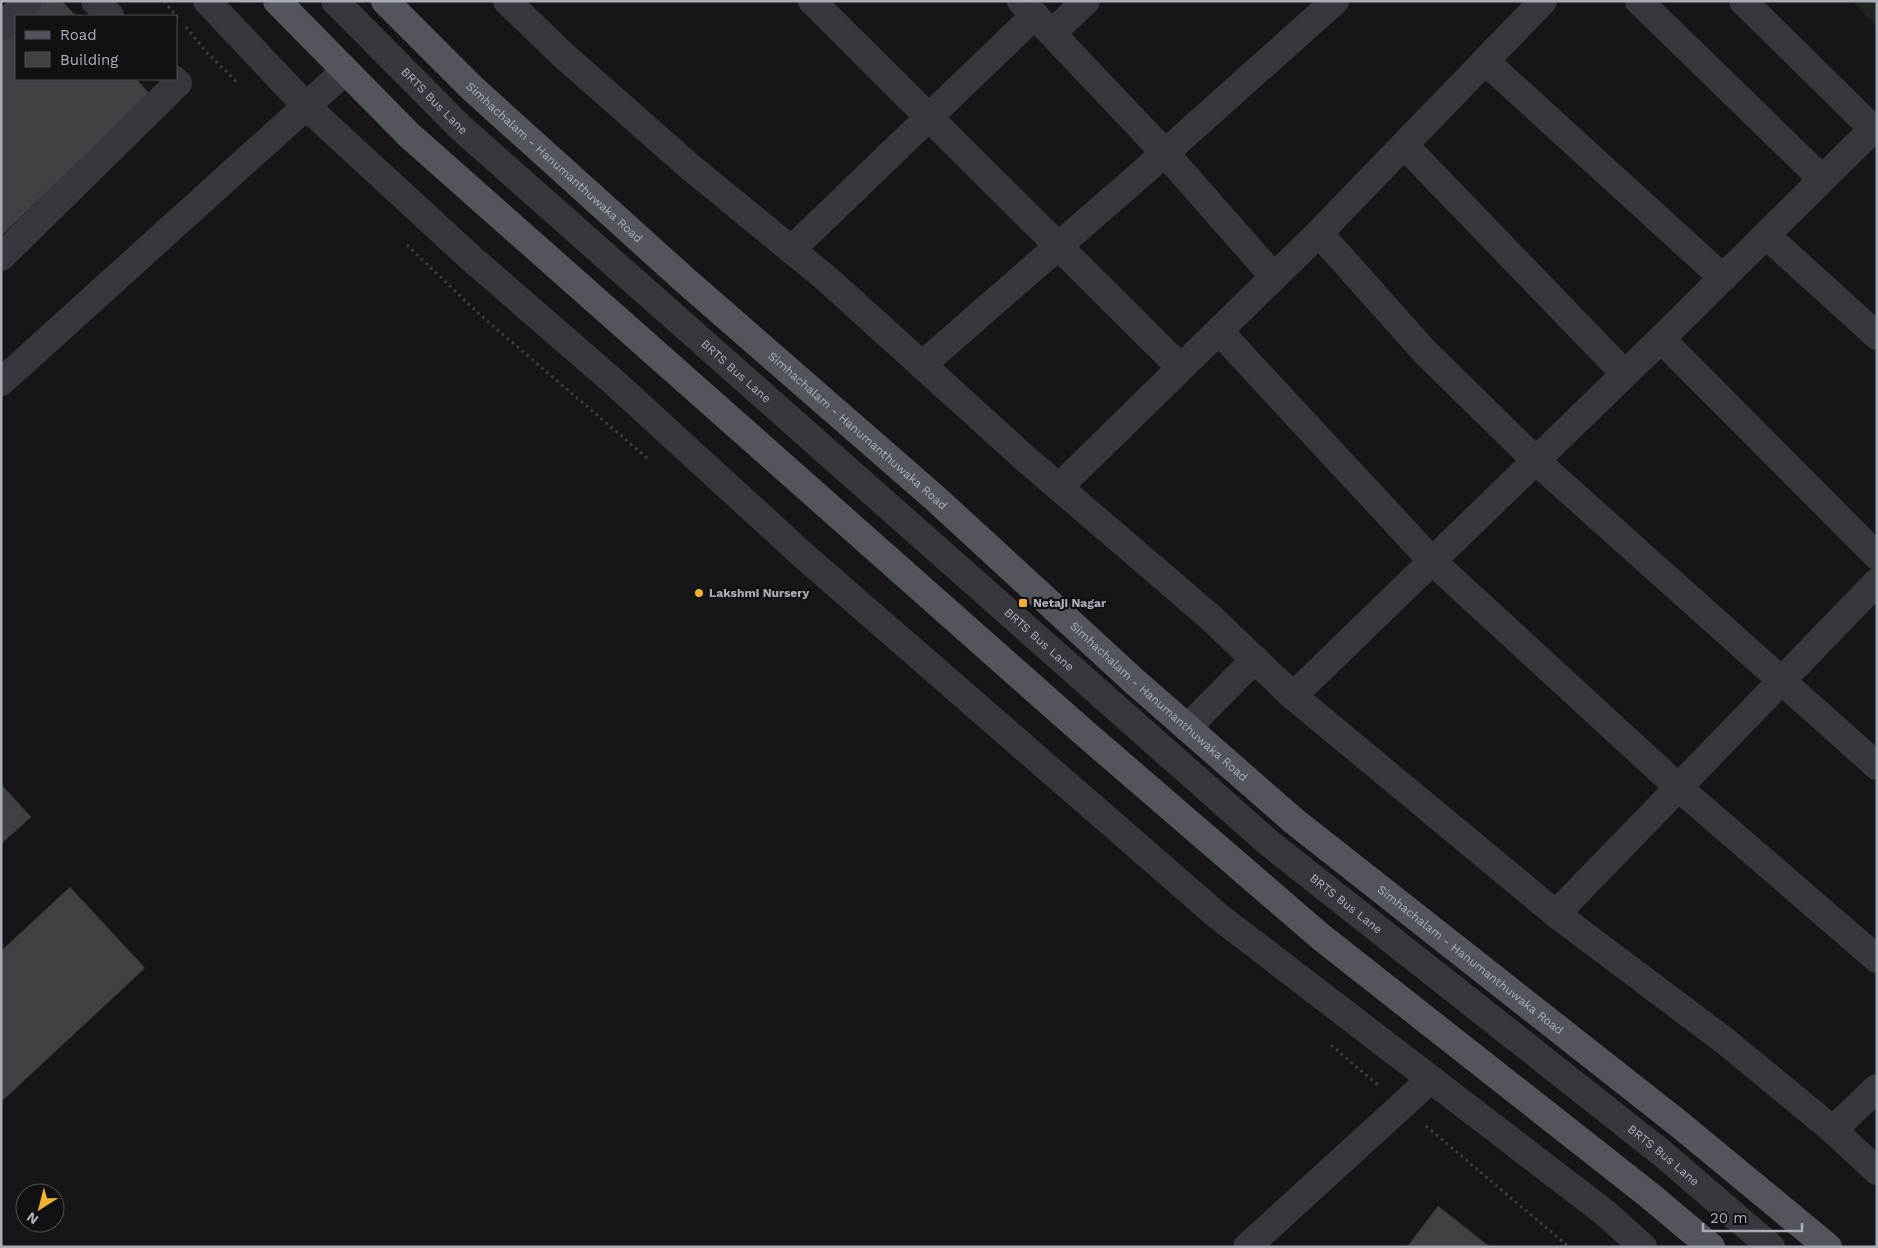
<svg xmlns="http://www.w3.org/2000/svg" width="1878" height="1248" font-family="'Work Sans',sans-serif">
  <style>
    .green { fill: #1e261f }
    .building { fill: #404145; stroke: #303034 }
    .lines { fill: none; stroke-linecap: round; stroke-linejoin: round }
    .path { stroke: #3d3f44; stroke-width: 3; stroke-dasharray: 2.5 4; stroke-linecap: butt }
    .minor { stroke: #37383d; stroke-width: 28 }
    .major { stroke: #53555c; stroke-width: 28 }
    .poi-dot { fill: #f2b134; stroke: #111113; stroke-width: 2 }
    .labels { text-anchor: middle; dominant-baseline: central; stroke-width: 4.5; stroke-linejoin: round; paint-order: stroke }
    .street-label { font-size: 12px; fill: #a8adb8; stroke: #111113 }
    .poi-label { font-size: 12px; font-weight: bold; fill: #a8adb8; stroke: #111113; text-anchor: start }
  </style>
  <rect width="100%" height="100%" fill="#161618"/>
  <path class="green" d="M1852 1H1877V27Z"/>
  <g class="building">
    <path d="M43 1H62L76 16H27Z"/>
    <path d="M16 27V79H136L150 94 1 236V41Z"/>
    <path d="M1 784 31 817 1 844Z"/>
    <path d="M70 887 145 968 1 1102V951Z"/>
    <path d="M1438 1206 1490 1247H1407Z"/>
  </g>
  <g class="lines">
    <g class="path">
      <path d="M164 1 180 21"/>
      <path d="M186 27 208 54 238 83"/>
      <path d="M407 245 478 313 647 458"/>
      <path d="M1331 1045 1379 1086"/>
      <path d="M1426 1126 1569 1247"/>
    </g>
    <g class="minor">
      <path d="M95 1 110 16"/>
      <path d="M207 1 307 107 472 259 615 383 804 556 1218 916 1604 1212 1643 1247"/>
      <path id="s1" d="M335 1 461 128 1269 843 1663 1154 1771 1247"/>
      <path d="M507 1 562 54 689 166 827 279 1027 460 1209 616 1293 696 1556 914 1725 1041 1833 1130 1877 1171"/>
      <path d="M812 1 1181 368"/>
      <path d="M1021 1 1165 153 1274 277"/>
      <path d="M1639 1 1822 179"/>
      <path d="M1743 1 1873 129"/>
      <path d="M1 27 28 1"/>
      <path d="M1052 33 1086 1"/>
      <path d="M1485 61 1723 278"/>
      <path d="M1404 145 1624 373"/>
      <path d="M1319 233 1424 351 1536 461 1877 766"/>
      <path d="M1766 235 1877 336"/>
      <path d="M791 250 1035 15"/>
      <path d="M1 257 178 83 173 79"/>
      <path d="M1219 331 1432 561 1678 787 1877 959"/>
      <path d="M1661 339 1877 556"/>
      <path d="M922 365 1165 153 1335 1"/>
      <path d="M1 382 345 71"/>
      <path d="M1059 487 1319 233 1543 1"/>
      <path d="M1293 696 1661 339 1877 125"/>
      <path d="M1187 728 1255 659"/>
      <path d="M1556 914 1877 582"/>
      <path d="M1833 1130 1877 1088"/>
      <path d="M1247 1247 1431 1079"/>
    </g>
    <g class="major">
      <path d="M277 1 409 135 1081 730 1321 937 1649 1195 1711 1247"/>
      <path id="s2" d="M385 1 472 88 687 282 936 499 1134 681 1294 821 1679 1124 1828 1247"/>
    </g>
  </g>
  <g class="poi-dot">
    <circle cx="699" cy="593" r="5"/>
    <rect x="1018" y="598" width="10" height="10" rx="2.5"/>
  </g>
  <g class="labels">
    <g class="street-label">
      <text stroke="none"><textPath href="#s1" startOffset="141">BRTS Bus Lane</textPath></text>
      <text stroke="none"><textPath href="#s2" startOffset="234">Simhachalam - Hanumanthuwaka Road</textPath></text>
      <text stroke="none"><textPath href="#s1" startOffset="546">BRTS Bus Lane</textPath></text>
      <text stroke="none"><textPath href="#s2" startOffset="639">Simhachalam - Hanumanthuwaka Road</textPath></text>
      <text stroke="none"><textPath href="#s1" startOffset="951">BRTS Bus Lane</textPath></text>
      <text stroke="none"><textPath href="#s2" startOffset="1044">Simhachalam - Hanumanthuwaka Road</textPath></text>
      <text stroke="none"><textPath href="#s1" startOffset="1356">BRTS Bus Lane</textPath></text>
      <text stroke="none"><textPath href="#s2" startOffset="1449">Simhachalam - Hanumanthuwaka Road</textPath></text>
      <text stroke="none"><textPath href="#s1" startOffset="1761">BRTS Bus Lane</textPath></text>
    </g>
    <g class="poi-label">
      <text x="709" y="593">Lakshmi Nursery</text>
      <text x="1033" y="603">Netaji Nagar</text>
    </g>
  </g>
  <rect width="1878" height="1248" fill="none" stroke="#a8adb8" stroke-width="5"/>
  <rect x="15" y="15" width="162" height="65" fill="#111113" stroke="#4d4f55"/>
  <rect x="25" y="31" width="25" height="8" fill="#53555c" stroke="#4d4f55"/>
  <text x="60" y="40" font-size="15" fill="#a8adb8">Road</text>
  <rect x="25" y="52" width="25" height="15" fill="#404145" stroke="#4d4f55"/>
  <text x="60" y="65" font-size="15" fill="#a8adb8">Building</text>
  <g transform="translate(40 1208) rotate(216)"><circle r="24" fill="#111113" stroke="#4d4f55"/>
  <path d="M0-4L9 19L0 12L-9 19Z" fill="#f2b134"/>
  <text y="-8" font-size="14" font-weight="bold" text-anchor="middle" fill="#a8adb8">N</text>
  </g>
  <path d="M1703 1223v8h99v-8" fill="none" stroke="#a8adb8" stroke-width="2.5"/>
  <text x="1710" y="1223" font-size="15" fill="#a8adb8" stroke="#111113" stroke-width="4" paint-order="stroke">20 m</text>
</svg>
